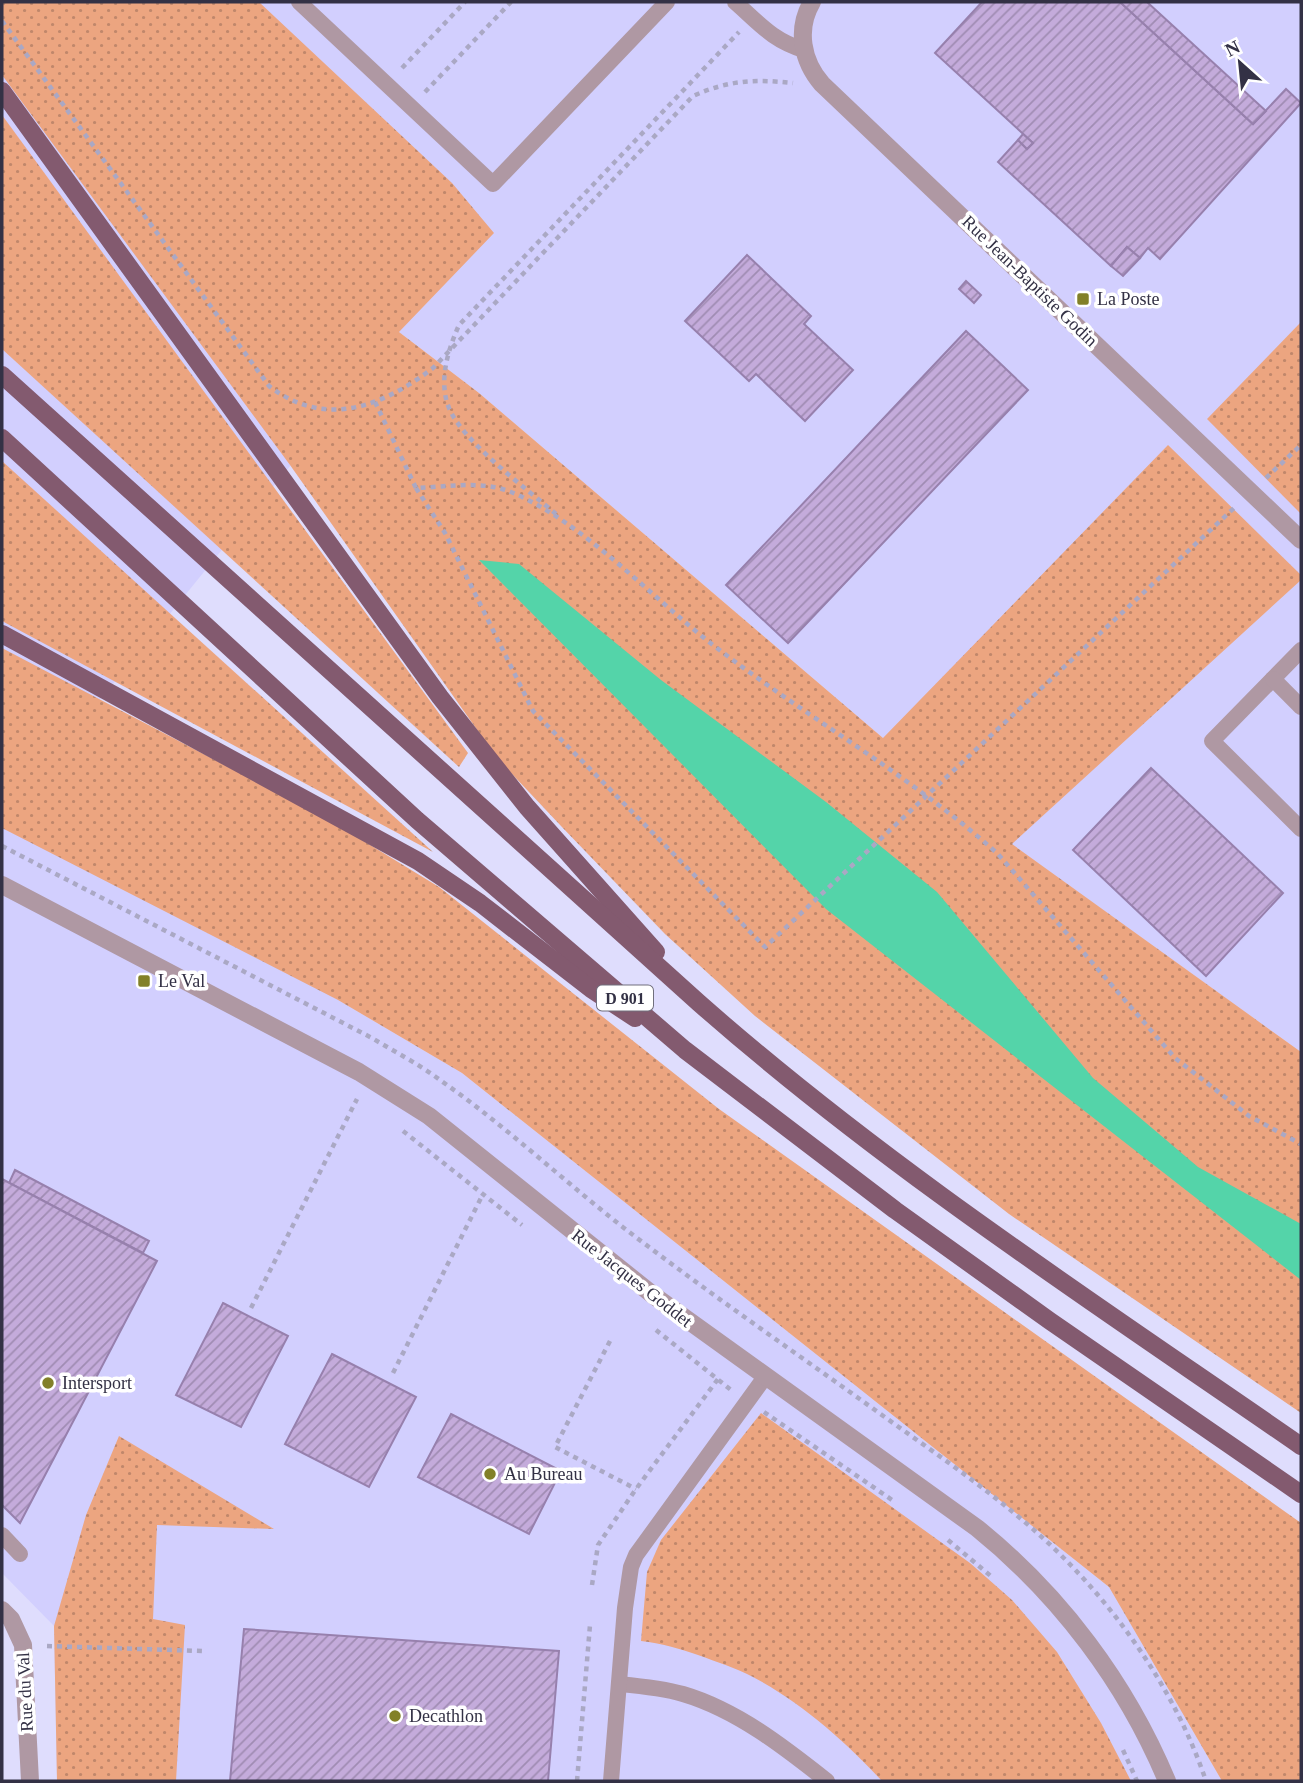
<svg xmlns="http://www.w3.org/2000/svg" width="1303" height="1783" font-family="Georgia,serif">
  <style>
    .built { fill: #d2cffe }
    .grass { fill: url(#grass-dots) }
    .water { fill: #54d4a9 }
    .building { fill: url(#building-hatch); stroke: #9780ad; stroke-width: 2 }
    .lines { fill: none; stroke-linecap: round; stroke-linejoin: round }
    .path { stroke: #aaa8c4; stroke-width: 4.5; stroke-dasharray: 5 5; stroke-linecap: butt }
    .lane { stroke: #af98a3; stroke-width: 16 }
    .street { stroke: #af98a3; stroke-width: 18 }
    .primary { stroke: #835a6f; stroke-width: 18 }
    .poi-dot { fill: #828028; stroke: #fff; stroke-width: 2.5 }
    .labels { text-anchor: middle; dominant-baseline: central; stroke-width: 7; stroke-linejoin: round; paint-order: stroke }
    .shield { fill: #fff; stroke: #706f7d; stroke-width: 2 }
    .shield-label { font-size: 16px; font-weight: bold; fill: #333145 }
    .street-label { font-size: 18px; fill: #333145; stroke: #fff }
    .poi-label { font-size: 18px; fill: #333145; stroke: #fff; text-anchor: start }
  </style>
  <defs>
    <pattern id="grass-dots" width="8" height="8" patternUnits="userSpaceOnUse" patternTransform="scale(1.75)"><rect width="8" height="8" fill="#eca580"/><path d="M2 2h.1M6 6h.1" fill="none" stroke="#c0876b" stroke-width="1.8" stroke-linecap="round"/></pattern>
    <pattern id="building-hatch" width="6" height="6" patternUnits="userSpaceOnUse" patternTransform="scale(1.75)"><rect width="6" height="6" fill="#c4abdb"/><path d="M-1 1l2-2M0 6l6-6M5 7l2-2" fill="none" stroke="#a08cb3"/></pattern>
  </defs>
  <rect width="100%" height="100%" fill="#dfddfd"/>
  <path class="built" d="M2 2H1301V1052L1011 844 883 738 479 393 399 332 12 808 462 1073 1109 1587 1222 1781H57L54 1626 2 1573Z"/>
  <g class="grass">
    <path d="M2 2H259L452 183 494 233 399 332 479 393 883 738 1168 445 1301 575V580L1012 844 1301 1052V1413L1009 1214 755 1016 665 934 561 826 497 758 290 465 2 75Z"/>
    <path d="M2 115 468 753 459 767 2 349Z"/>
    <path d="M1301 322V514L1207 419Z"/>
    <path d="M2 461 433 852 2 621Z"/>
    <path d="M2 648 331 821 439 887 719 1109 1301 1523V1781H1222L1109 1587 462 1073 338 1000 2 828Z"/>
    <path d="M761 1413 970 1563 1012 1600 1057 1652 1101 1723 1131 1781H882C846 1742 801 1702 753 1677 736 1668 717 1662 698 1655 680 1649 661 1643 641 1641L647 1572 661 1540Z"/>
    <path d="M119 1436 274 1529 157 1525 153 1619 185 1625 176 1781H57L54 1626 86 1515Z"/>
  </g>
  <path class="water" d="M479 560 519 564 661 680 826 802 937 892 1093 1078 1198 1167 1301 1224V1280L826 909Z"/>
  <g class="building">
    <path d="M982 2H1120L1253 124 1286 89 1301 103 1160 259 1148 248 1140 258 1127 247 1111 266 998 162 1018 140 1027 149 1033 143 935 53Z"/>
    <path d="M1120 2H1147L1266 111 1253 124Z"/>
    <path d="M1023 134 1033 143 1027 149 1018 140Z"/>
    <path d="M1127 247 1140 258 1123 276 1111 266Z"/>
    <path d="M747 255 811 316 804 324 853 370 805 421 756 374 749 381 685 321Z"/>
    <path d="M966 281 981 295 974 303 959 289Z"/>
    <path d="M966 331 1028 390 788 643 726 585Z"/>
    <path d="M1151 768 1283 893 1206 976 1073 850Z"/>
    <path d="M15 1170 149 1241 143 1253 9 1183Z"/>
    <path d="M2 1179 157 1261 20 1523 2 1505Z"/>
    <path d="M223 1303 288 1336 241 1427 176 1395Z"/>
    <path d="M332 1354 416 1397 369 1487 285 1444Z"/>
    <path d="M451 1414 561 1471 529 1534 418 1477Z"/>
    <path d="M244 1629 559 1651 548 1781H230Z"/>
  </g>
  <g class="lines">
    <g class="path">
      <path d="M2 21 269 386C325 429 382 407 433 368L693 96C729 80 755 79 793 83"/>
      <path d="M402 68 465 2"/>
      <path d="M425 92 511 2"/>
      <path d="M375 402 416 488C446 487 482 480 511 492 583 522 650 596 713 645 806 717 910 775 998 854L1175 1058 1249 1116 1301 1144"/>
      <path d="M1266 478 1301 445"/>
      <path d="M416 488 445 533 533 711 765 947 1234 508"/>
      <path d="M556 514C527 489 463 442 449 408 438 381 448 350 459 325L739 32"/>
      <path d="M2 846 372 1038C395 1052 419 1064 440 1080 513 1131 577 1194 649 1247 723 1303 800 1356 875 1410 929 1449 984 1486 1034 1530 1109 1596 1174 1686 1206 1781"/>
      <path d="M403 1131 522 1225"/>
      <path d="M251 1308 357 1099"/>
      <path d="M656 1330 731 1390"/>
      <path d="M610 1341 555 1447 636 1489"/>
      <path d="M393 1373 483 1194"/>
      <path d="M764 1412 895 1502"/>
      <path d="M948 1540 992 1577"/>
      <path d="M592 1585 598 1545 636 1489 718 1379"/>
      <path d="M47 1646 203 1651"/>
      <path d="M1123 1750 1137 1781"/>
      <path d="M577 1781 590 1625"/>
    </g>
    <g class="lane">
      <path d="M299 2 493 184 667 2"/>
      <path d="M735 2C760 24 772 40 804 50"/>
      <path d="M1301 650 1212 741 1301 829"/>
      <path d="M1273 679 1301 707"/>
      <path d="M2 1535 20 1554"/>
      <path d="M619 1684C640 1686 662 1688 683 1694 737 1710 784 1747 827 1781"/>
      <path d="M611 1781 625 1608 631 1567 636 1555 765 1377"/>
    </g>
    <g class="street">
      <path d="M812 2C796 29 802 61 822 84L1301 540"/>
      <path d="M2 885 359 1072 429 1116 653 1295 977 1528C1060 1595 1126 1683 1167 1781"/>
      <path d="M2 1610 11 1619 23 1645 30 1781"/>
    </g>
    <g class="primary">
      <path d="M2 91 440 697 527 807 656 952"/>
      <path d="M2 375 699 1003C886 1168 1096 1304 1301 1446"/>
      <path d="M2 438 417 820 685 1050 895 1210 1050 1321 1301 1494"/>
      <path d="M2 634 418 861 480 903 591 989 635 1018"/>
    </g>
  </g>
  <g class="poi-dot">
    <rect x="1076" y="292" width="14" height="14" rx="3.5"/>
    <rect x="137" y="974" width="14" height="14" rx="3.5"/>
    <circle cx="48" cy="1383" r="7"/>
    <circle cx="490" cy="1474" r="7"/>
    <circle cx="395" cy="1716" r="7"/>
  </g>
  <g class="labels">
    <rect class="shield" x="597" y="985.5" width="56" height="25" rx="5"/>
    <g class="shield-label">
      <text x="625" y="998">D 901</text>
    </g>
    <g class="street-label">
      <text transform="translate(1030 281) rotate(44)">Rue Jean-Baptiste Godin</text>
      <text transform="translate(632 1278) rotate(38)">Rue Jacques Goddet</text>
      <text transform="translate(25 1692) rotate(-93)">Rue du Val</text>
    </g>
    <g class="poi-label">
      <text x="1097" y="299">La Poste</text>
      <text x="158" y="981">Le Val</text>
      <text x="62" y="1383">Intersport</text>
      <text x="504" y="1474">Au Bureau</text>
      <text x="409" y="1716">Decathlon</text>
    </g>
  </g>
  <rect width="1303" height="1783" fill="none" stroke="#333145" stroke-width="7"/>
  <g transform="translate(1240 63) rotate(333)" stroke="#ffffff" stroke-width="5" paint-order="stroke">
  <path d="M0-5L12 26L0 18L-12 26Z" fill="#333145"/>
  <text y="-10" font-size="19" font-weight="bold" text-anchor="middle" fill="#333145">N</text>
  </g>
</svg>
